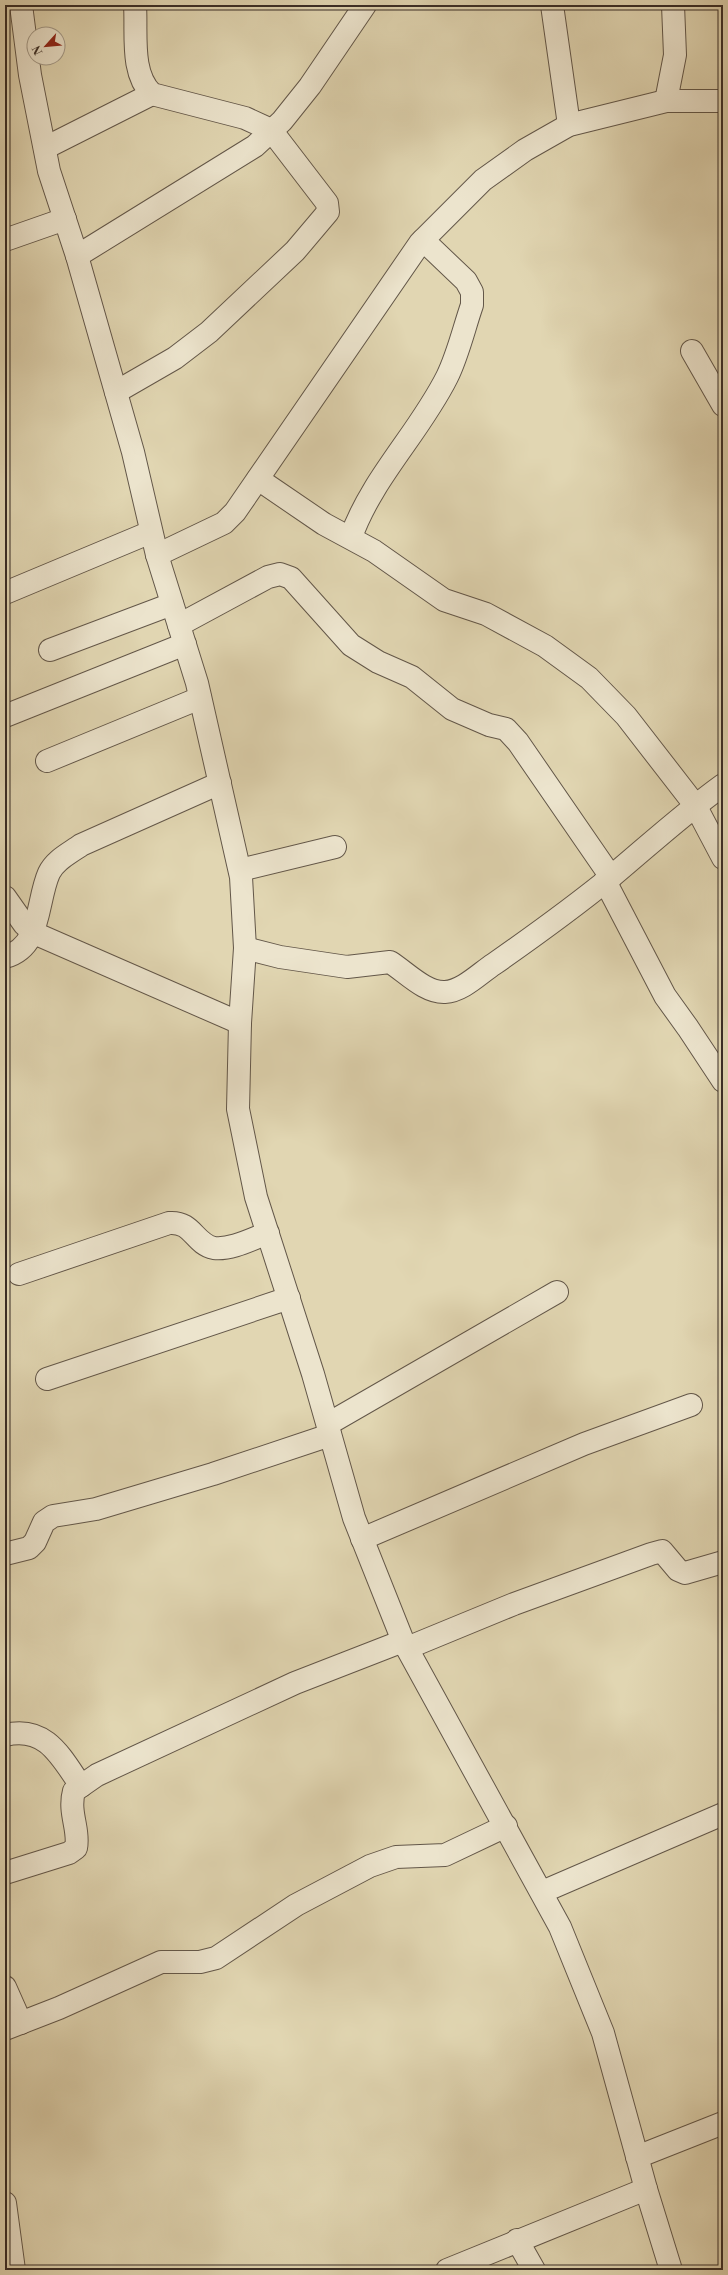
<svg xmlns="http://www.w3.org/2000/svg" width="728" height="2275" font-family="'Libre Bodoni',serif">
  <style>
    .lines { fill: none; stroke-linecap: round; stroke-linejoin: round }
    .minor-casing { stroke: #635749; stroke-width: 24 }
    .minor { stroke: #ece4cd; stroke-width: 22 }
  </style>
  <rect width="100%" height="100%" fill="#e1d6b2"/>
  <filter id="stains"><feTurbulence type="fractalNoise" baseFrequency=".005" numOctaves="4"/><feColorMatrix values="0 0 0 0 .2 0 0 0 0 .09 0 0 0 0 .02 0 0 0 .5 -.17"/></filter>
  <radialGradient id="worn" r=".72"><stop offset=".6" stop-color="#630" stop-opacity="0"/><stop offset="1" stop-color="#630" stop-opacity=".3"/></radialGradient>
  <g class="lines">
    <defs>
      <g id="minor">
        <path d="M21 5 30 75 49 171 77 256 133 452 157 555 197 683 241 877 245 948 240 1023 238 1109 256 1197 313 1374 354 1518 403 1641 560 1927 603 2033 646 2189 671 2270"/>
        <path d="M552 5 569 125"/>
        <path d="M666 101 675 55 673 5"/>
        <path d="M45 148 152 94"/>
        <path d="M5 240 65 219"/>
        <path d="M77 256 255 146 282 121 310 86 365 5"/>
        <path d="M692 351 723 405"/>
        <path d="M116 392 175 358 209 332 295 251 328 212 327 203 271 130 245 118 152 94C130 73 137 33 135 5"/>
        <path d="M258 479 324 524 374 551 444 600 486 614 545 646 589 678 626 716 695 805 723 858"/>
        <path d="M351 537C372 478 419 433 447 377 458 355 464 328 472 305V292L466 281 423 240"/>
        <path d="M157 555 224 523 235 512 420 243 483 180 525 150 569 125 666 101H723"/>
        <path d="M5 593 151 532"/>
        <path d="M179 625 268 577 280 574 291 578 351 645 378 662 412 677 452 709 489 725 506 729 518 742 611 877"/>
        <path d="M50 650 172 604"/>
        <path d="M5 716 185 644"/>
        <path d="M47 761 200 698"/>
        <path d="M240 870 335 847"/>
        <path d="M605 881 665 996 688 1028 723 1081"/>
        <path d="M5 897 24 924 34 933 240 1023"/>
        <path d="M245 948 280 957 347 967 390 962C406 972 425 993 445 992 463 991 480 973 494 964 534 936 574 907 611 877 648 846 684 813 723 785"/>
        <path d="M5 957C42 947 36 902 49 873 55 860 70 853 81 845L220 783"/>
        <path d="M19 1274 169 1223C193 1221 194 1244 214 1248 231 1250 252 1239 268 1233"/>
        <path d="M47 1379 289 1298"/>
        <path d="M328 1424 557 1292"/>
        <path d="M362 1539 584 1444 691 1405"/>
        <path d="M5 1554 29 1548 35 1542 44 1522 53 1516 96 1509 213 1474 330 1435"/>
        <path d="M407 1648 514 1604 651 1554 662 1551 678 1570 685 1573 723 1562"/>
        <path d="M5 1735C46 1725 61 1757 81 1786"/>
        <path d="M5 1873 69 1853 76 1848C80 1830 68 1813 74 1791L97 1775 295 1683 403 1641"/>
        <path d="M542 1892 723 1814"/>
        <path d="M5 1987 21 2023"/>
        <path d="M5 2029 59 2008 161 1962H200L216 1958 296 1905 370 1866 396 1857 445 1855 506 1826"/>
        <path d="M637 2157 723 2123"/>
        <path d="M5 2203 14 2270"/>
        <path d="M517 2240 534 2270"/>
        <path d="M447 2270 646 2189"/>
      </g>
    </defs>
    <use href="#minor" class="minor-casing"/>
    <use href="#minor" class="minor"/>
  </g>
  <rect width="728" height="2275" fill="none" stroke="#e1d6b2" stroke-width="20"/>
  <rect x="6" y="6" width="716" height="2263" fill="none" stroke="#392d26" stroke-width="2"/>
  <rect x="10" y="10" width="708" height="2255" fill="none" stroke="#392d26"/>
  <g transform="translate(46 46) rotate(243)"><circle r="19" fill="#ece4cd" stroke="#a49b8a"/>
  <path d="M0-3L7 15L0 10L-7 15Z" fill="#8f2418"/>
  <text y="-6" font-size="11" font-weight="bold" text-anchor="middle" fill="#392d26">N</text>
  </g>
  <rect width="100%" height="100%" filter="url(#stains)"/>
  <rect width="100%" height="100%" fill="url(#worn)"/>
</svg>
